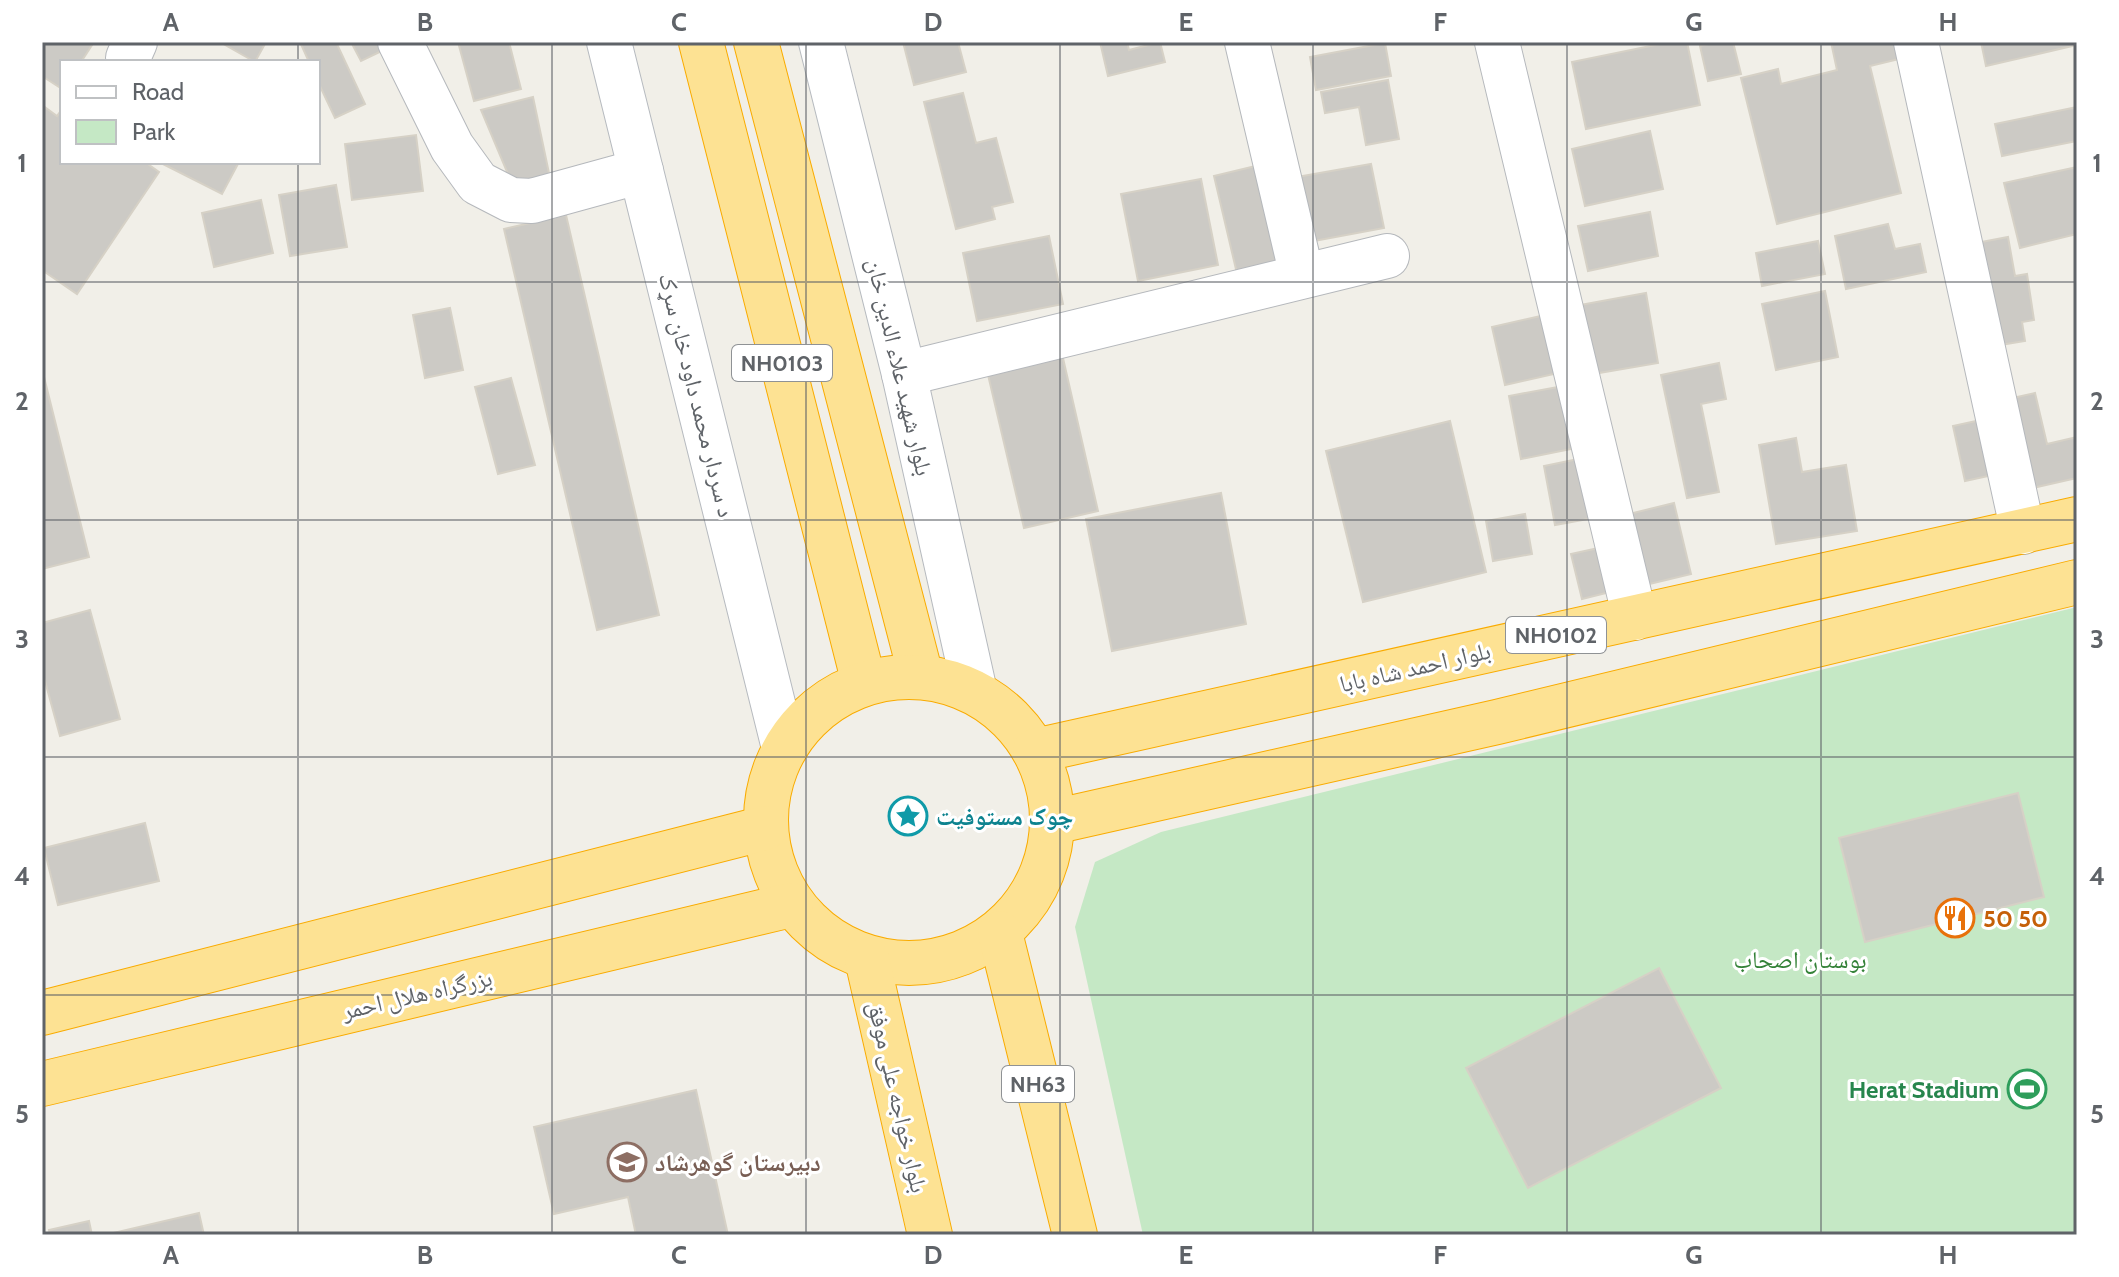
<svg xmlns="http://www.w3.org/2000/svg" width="2119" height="1277" font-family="Cabin,'Noto Naskh Arabic',sans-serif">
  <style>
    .green { fill: #c5e8c5 }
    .building { fill: #cccac5; stroke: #d6d1c6; stroke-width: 2 }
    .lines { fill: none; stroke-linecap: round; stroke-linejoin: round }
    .street-casing { stroke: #b5b8bc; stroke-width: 46 }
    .secondary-casing { stroke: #b6babf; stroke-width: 46 }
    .highway-casing { stroke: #f9ab00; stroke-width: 46 }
    .street { stroke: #fff; stroke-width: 44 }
    .secondary { stroke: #fff; stroke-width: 44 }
    .highway { stroke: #fde293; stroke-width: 44 }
    .grid { fill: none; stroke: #5f6368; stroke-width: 2; stroke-opacity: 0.55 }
    .labels { text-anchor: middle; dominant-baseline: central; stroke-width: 6; stroke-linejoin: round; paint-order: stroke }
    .shield { fill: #fff; stroke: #8f9295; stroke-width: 2 }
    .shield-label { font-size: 22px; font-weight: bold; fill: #5f6368 }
    .street-label { font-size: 24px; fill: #5f6368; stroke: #fff }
    .culture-label { font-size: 24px; font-weight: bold; fill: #0d838f; stroke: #fff; text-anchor: start }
    .food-label { font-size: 24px; font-weight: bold; fill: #c56008; stroke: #fff; text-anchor: start }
    .park-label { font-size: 24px; fill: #348238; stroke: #fff }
    .leisure-label { font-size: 24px; font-weight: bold; fill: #27864d; stroke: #fff; text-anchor: end }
    .education-label { font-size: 24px; font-weight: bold; fill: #785e54; stroke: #fff; text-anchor: start }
    .neatline { fill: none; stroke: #5f6368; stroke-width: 3 }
    .grid-label { font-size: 26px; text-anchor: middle; font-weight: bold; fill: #5f6368 }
  </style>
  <rect width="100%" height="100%" fill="#f1efe8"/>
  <path class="green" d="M2077 607V1235H1143L1075 927 1095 862 1161 832Z"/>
  <g class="building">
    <path d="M42 42H94L81 62H62V89L42 76Z"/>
    <path d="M220 42H266L255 62Z"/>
    <path d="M300 42H336L365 104 335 118 318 82V62H309Z"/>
    <path d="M351 42H387L390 47 361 61Z"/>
    <path d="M458 42H509L521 89 474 101Z"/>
    <path d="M903 42H958L966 72 914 85Z"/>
    <path d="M1100 42H1127L1129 50 1160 42 1165 62 1108 76Z"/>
    <path d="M1670 42H1687L1700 105 1586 129 1572 62Z"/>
    <path d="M1717 42H1733L1741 74 1708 81 1700 46Z"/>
    <path d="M1831 42H1895L1899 59 1870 66 1901 193 1777 224 1741 78 1778 69 1781 84 1837 70Z"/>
    <path d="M1981 42H2077V45L1986 66Z"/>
    <path d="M1385 43 1391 76 1316 90 1310 57Z"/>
    <path d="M1388 80 1399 139 1366 145 1359 107 1325 113 1321 92Z"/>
    <path d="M963 93 976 143 996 138 1013 202 992 207 995 219 956 229 924 102Z"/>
    <path d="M533 97 550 178 513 186 481 110Z"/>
    <path d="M42 105 57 116 62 109V162H145L159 172 77 294 42 270Z"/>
    <path d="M2077 107V141L2002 156 1995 124Z"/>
    <path d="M1650 131 1663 189 1585 206 1572 149Z"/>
    <path d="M416 135 423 191 352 200 345 144Z"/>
    <path d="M159 162H239L222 194Z"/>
    <path d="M1264 164 1289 270 1239 282 1214 176Z"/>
    <path d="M1371 164 1384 228 1303 243 1291 178Z"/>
    <path d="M2077 167V234L2020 248 2004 183Z"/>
    <path d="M1201 179 1218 265 1138 281 1121 194Z"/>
    <path d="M336 185 347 247 290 256 279 195Z"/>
    <path d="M261 200 273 253 214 267 202 213Z"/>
    <path d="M1650 212 1658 256 1588 271 1578 226Z"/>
    <path d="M566 215 659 615 597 630 504 229Z"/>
    <path d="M1888 224 1895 249 1920 244 1926 272 1846 289 1835 236Z"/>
    <path d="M1049 236 1063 304 977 321 963 253Z"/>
    <path d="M2008 237 2015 276 2027 274 2034 320 2022 322 2025 341 1994 346 1976 243Z"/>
    <path d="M1818 241 1825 274 1762 286 1756 253Z"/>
    <path d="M1825 291 1838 357 1776 370 1762 304Z"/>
    <path d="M1646 293 1658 363 1593 374 1580 305Z"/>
    <path d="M450 308 463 370 425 378 413 315Z"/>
    <path d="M1554 313 1567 371 1505 385 1492 327Z"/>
    <path d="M1060 345 1098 511 1024 528 985 362Z"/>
    <path d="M1719 363 1726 399 1701 404 1719 492 1687 498 1661 375Z"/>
    <path d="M44 377 89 557 42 569V378Z"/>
    <path d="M511 378 535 465 498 474 475 387Z"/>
    <path d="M1569 385 1581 447 1521 459 1509 396Z"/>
    <path d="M2035 393 2047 444 2077 437V478L2028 489 2008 399Z"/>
    <path d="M1990 418 2002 473 1965 481 1953 426Z"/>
    <path d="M1450 421 1486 572 1363 602 1326 451Z"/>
    <path d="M1796 438 1802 472 1846 465 1857 531 1776 544 1759 445Z"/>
    <path d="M1588 457 1599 517 1555 525 1544 466Z"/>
    <path d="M1221 493 1246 624 1112 651 1086 519Z"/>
    <path d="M1674 503 1691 574 1641 586 1625 515Z"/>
    <path d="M1525 514 1532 554 1493 561 1486 521Z"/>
    <path d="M1603 547 1614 591 1582 599 1571 554Z"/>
    <path d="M90 610 120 719 60 736 42 670V623Z"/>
    <path d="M2018 793 2044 897 1865 942 1839 838Z"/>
    <path d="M145 823 159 881 58 905 44 848Z"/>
    <path d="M1659 968 1721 1088 1528 1188 1466 1068Z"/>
    <path d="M696 1090 728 1235H636L628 1197 554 1214 534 1127Z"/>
    <path d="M199 1213 204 1235H105Z"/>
    <path d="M89 1221 92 1235H50L49 1230Z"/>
  </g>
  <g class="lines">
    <defs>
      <g id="street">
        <path d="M400 42 452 147 478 183 511 200 532 201 641 171"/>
        <path d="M1247 42 1302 276"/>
        <path d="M1497 42 1635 618"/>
        <path d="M1916 42 2023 532"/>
        <path d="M128 58 135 42"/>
        <path d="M904 374 1387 256"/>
      </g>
      <g id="secondary">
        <path d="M609 42 784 748"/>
        <path d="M821 42 904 374 975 692"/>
      </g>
      <g id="highway">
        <path d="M701 42 864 683"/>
        <path d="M756 42 921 676"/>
        <circle cx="909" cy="820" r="143"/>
        <path d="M1035 751 2077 519"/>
        <path d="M1053 822 1497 722 2077 582"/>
        <path d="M1000 933 1075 1235"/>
        <path d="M867 959 930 1235"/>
        <path d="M42 1013 765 828"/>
        <path d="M42 1084 791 905"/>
      </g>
    </defs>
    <use href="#street" class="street-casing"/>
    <use href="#secondary" class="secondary-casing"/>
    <use href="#highway" class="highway-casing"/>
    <use href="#street" class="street"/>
    <use href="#secondary" class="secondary"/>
    <use href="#highway" class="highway"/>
  </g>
  <path class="grid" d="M298 42V62M552 42V1235M806 42V1235M1060 42V1235M1313 42V1235M1567 42V1235M1821 42V1235M298 162V1235M42 282H2077M42 520H2077M42 757H2077M42 995H2077"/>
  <defs>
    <symbol id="sight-ring" viewBox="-11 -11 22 22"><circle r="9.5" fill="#fff" stroke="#0f9aa8" stroke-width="1.5"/><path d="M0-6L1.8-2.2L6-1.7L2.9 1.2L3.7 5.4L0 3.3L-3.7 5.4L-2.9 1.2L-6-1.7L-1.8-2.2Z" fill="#0f9aa8"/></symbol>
    <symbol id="restaurant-ring" viewBox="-11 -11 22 22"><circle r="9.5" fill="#fff" stroke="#e8710a" stroke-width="1.5"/><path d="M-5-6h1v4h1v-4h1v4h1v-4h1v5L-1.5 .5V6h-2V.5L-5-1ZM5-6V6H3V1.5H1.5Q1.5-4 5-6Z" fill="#e8710a"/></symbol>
    <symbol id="stadium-ring" viewBox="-11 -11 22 22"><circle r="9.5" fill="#fff" stroke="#2e9e5b" stroke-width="1.5"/><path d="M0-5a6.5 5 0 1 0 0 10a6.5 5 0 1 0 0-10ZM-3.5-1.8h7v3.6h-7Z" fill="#2e9e5b"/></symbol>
    <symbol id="school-ring" viewBox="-11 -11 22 22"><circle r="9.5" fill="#fff" stroke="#8d6e63" stroke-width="1.5"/><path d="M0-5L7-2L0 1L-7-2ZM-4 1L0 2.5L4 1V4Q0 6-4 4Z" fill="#8d6e63"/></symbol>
  </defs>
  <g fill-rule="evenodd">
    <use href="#sight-ring" x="886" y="794" width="44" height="44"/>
    <use href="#restaurant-ring" x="1933" y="896" width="44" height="44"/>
    <use href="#stadium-ring" x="2005" y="1067" width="44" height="44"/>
    <use href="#school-ring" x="605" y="1140" width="44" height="44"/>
  </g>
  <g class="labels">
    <g class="shield">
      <rect x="732" y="345" width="100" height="36" rx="6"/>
      <rect x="1506" y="617" width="100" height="36" rx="6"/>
      <rect x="1002" y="1066" width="72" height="36" rx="6"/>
    </g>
    <g class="shield-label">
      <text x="782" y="363">NH0103</text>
      <text x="1556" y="635">NH0102</text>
      <text x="1038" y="1084">NH63</text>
    </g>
    <g class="street-label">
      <text transform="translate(900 367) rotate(77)">بلوار شهید علاء الدین خان</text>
      <text transform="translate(697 395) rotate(76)">د سردار محمد داود خان سړک</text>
      <text transform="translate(1415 667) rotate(-13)">بلوار احمد شاه بابا</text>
      <text transform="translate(417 994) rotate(-13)">بزرگراه هلال احمر</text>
      <text transform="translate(898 1097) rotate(77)">بلوار خواجه علی موفق</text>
    </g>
    <g class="culture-label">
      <text x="936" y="816">چوک مستوفیت</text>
    </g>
    <g class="food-label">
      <text x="1983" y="918">50 50</text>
    </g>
    <g class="park-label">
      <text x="1800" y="959">بوستان اصحاب</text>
    </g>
    <g class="leisure-label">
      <text x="1999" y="1089">Herat Stadium</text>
    </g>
    <g class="education-label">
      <text x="655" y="1162">دبیرستان گوهرشاد</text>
    </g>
  </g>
  <rect width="2119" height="1277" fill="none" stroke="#ffffff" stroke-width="88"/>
  <rect x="60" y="60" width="260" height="104" fill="#ffffff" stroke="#bfc1c3" stroke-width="2"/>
  <rect x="76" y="86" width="40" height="12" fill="#ffffff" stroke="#bfc1c3" stroke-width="2"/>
  <text x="132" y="100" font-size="24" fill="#5f6368">Road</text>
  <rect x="76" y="120" width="40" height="24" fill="#c5e8c5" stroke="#bfc1c3" stroke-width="2"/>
  <text x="132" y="140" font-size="24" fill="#5f6368">Park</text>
  <rect x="44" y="44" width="2031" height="1189" class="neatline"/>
  <g class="grid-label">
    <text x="171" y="31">A</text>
    <text x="425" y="31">B</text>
    <text x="679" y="31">C</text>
    <text x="933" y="31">D</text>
    <text x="1186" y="31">E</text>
    <text x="1440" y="31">F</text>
    <text x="1694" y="31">G</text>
    <text x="1948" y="31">H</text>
    <text x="22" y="172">1</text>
    <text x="2097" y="172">1</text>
    <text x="22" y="410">2</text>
    <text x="2097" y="410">2</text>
    <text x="22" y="648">3</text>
    <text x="2097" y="648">3</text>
    <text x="22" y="885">4</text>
    <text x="2097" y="885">4</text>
    <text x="22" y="1123">5</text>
    <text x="2097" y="1123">5</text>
    <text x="171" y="1264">A</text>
    <text x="425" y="1264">B</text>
    <text x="679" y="1264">C</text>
    <text x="933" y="1264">D</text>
    <text x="1186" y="1264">E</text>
    <text x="1440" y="1264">F</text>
    <text x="1694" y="1264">G</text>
    <text x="1948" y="1264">H</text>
  </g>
</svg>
